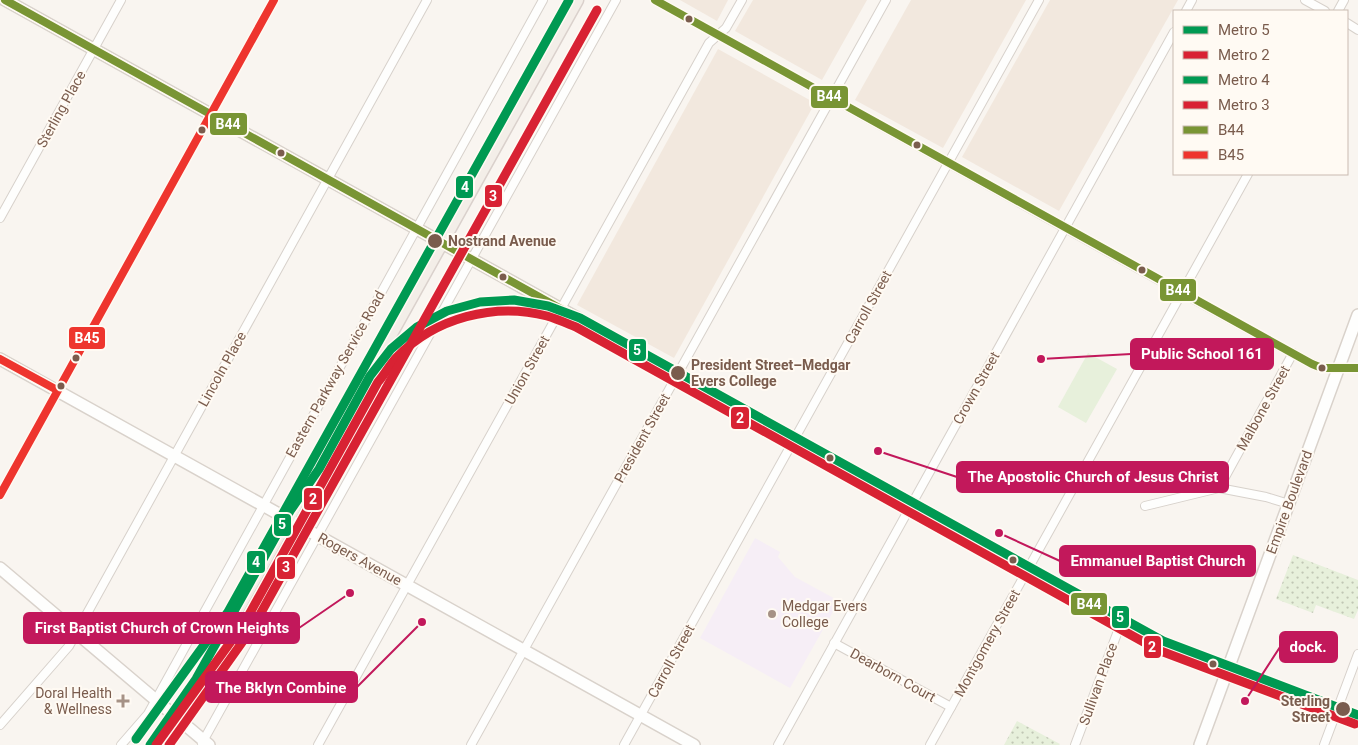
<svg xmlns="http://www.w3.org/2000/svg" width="1358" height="745" font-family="Roboto,sans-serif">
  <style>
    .residential { fill: #f2e8de }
    .education { fill: #f6eef6 }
    .green { fill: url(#green-dots) }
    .pitch { fill: #e7f0db }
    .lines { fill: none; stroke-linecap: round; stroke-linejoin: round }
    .street-casing { stroke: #d7d1cb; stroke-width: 10 }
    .secondary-casing { stroke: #d9d2cb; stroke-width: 14 }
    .primary-casing { stroke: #dad1cc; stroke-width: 15 }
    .street { stroke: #fefefd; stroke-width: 8 }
    .secondary { stroke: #fefefd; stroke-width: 11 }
    .primary { stroke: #f3eee8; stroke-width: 12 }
    .bus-1-casing { stroke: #fffaf3; stroke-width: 11 }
    .bus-2-casing { stroke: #fffaf3; stroke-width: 11 }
    .bus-1 { stroke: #799534; stroke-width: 8 }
    .bus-2 { stroke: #ee352e; stroke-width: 8 }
    .metro-1-casing { stroke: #fffaf3; stroke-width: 12 }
    .metro-2-casing { stroke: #fffaf3; stroke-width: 12 }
    .metro-3-casing { stroke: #fffaf3; stroke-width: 12 }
    .metro-4-casing { stroke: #fffaf3; stroke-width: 12 }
    .metro-1 { stroke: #009952; stroke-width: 9 }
    .metro-2 { stroke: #d82233; stroke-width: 9 }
    .metro-3 { stroke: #009952; stroke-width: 9 }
    .metro-4 { stroke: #d82233; stroke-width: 9 }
    .bus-dot { fill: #7a5c4d; stroke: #fffaf3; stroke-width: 2 }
    .poi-dot { fill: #a69286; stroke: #fffaf3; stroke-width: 2 }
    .labels { text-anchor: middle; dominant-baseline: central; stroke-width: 4; stroke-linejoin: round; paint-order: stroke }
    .street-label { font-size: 14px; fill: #7a5c4d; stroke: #fffaf3 }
    .stop-label { font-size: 14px; font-weight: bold; fill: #7a5c4d; stroke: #fffaf3; text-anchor: start }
    .poi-label { font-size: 14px; fill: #7a5c4d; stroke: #fffaf3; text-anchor: start }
    .leader { fill: none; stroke: #c2185b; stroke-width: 2 }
    .callout-dot { fill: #c2185b; stroke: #fffaf3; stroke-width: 2 }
    .callout { fill: #c2185b; stroke: #c2185b; stroke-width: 2 }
    .callout-label { font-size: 15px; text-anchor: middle; font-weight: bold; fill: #fff }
    .line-badge { stroke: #fffaf3; stroke-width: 2 }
    .badge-label { font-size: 14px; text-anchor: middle; font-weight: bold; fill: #fff }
  </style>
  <defs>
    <pattern id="green-dots" width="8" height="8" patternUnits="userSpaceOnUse" patternTransform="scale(1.25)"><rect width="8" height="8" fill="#e7f0db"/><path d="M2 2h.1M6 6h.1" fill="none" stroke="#c0c6b4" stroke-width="1.8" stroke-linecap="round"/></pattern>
  </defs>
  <rect width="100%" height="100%" fill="#f9f5f0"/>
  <g class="residential">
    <path d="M680 0H728L717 21Z"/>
    <path d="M753 0H867L822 80 735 31Z"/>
    <path d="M911 0H1026L943 148 855 100Z"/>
    <path d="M1050 0H1178L1059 211 962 157Z"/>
    <path d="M718 49 815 103 674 358 577 305Z"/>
  </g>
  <path class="education" d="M755 538 780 552 778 557 795 577 839 601 790 688 700 638Z"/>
  <g class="green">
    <path d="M1293 555 1358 580V610L1354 619 1316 605 1313 613 1276 599Z"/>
    <path d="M1017 721 1060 744 1059 745H1004Z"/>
  </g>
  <path class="pitch" d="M1088 353 1117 369 1086 423 1058 407Z"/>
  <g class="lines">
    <defs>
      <g id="street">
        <path d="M655 0 1182 293 1312 364 1322 368H1358"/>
        <path d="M1305 0 1325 11"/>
        <path d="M1186 11 1192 0"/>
        <path d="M1338 11 1344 0"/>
        <path d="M1347 23 1358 30"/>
        <path d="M0 218 121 0"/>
        <path d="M1219 488 1293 353"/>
        <path d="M0 495 274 0"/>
        <path d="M1145 506 1219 488 1266 497 1289 504"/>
        <path d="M834 643 951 707"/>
        <path d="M0 725 69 646 427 0"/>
        <path d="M202 743 616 0"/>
        <path d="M121 745 148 714 543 0"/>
        <path d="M318 745 709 43 726 28 742 0"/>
        <path d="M471 745 886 0"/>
        <path d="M624 745 1039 0"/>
        <path d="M778 745 1174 32"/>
        <path d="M930 745 1248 174"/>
        <path d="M1075 745 1121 623"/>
        <path d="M1324 745 1358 654"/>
      </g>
      <g id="secondary">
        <path d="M5 0 1029 569 1155 643 1358 718"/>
        <path d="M0 359 694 745"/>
        <path d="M0 568 209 745"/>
        <path d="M1200 745 1358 315"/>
      </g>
      <path id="primary" d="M158 745 179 714 216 648 577 0"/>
    </defs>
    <use href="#street" class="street-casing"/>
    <use href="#secondary" class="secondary-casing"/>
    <use href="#primary" class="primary-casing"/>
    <use href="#street" class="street"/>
    <use href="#secondary" class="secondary"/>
    <use href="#primary" class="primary"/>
    <defs>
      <g id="bus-1">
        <path d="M5 0 1029 569 1155 643 1358 718"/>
        <path d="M655 0 1312 364 1322 368H1358"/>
      </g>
      <g id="bus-2">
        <path d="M0 359 57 390"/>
        <path d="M0 495 274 0"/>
      </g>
    </defs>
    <use href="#bus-1" class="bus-1-casing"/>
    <use href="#bus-2" class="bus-2-casing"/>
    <use href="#bus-1" class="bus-1"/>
    <use href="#bus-2" class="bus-2"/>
    <defs>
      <path id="metro-1" d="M150 745 196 679 290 511 319 469 370 376 391 349 417 327 447 311 480 302 514 300 548 306 580 318 1163 641 1358 715"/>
      <path id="metro-2" d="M156 745 245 622 378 382C385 374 390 364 397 357 435 318 494 302 547 316 557 319 566 323 576 327L1158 650 1355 724"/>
      <path id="metro-3" d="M136 739 228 612 569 0"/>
      <path id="metro-4" d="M169 745 253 627 597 10"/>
    </defs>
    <use href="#metro-1" class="metro-1-casing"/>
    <use href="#metro-2" class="metro-2-casing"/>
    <use href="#metro-3" class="metro-3-casing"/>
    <use href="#metro-4" class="metro-4-casing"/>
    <use href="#metro-1" class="metro-1"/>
    <use href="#metro-2" class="metro-2"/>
    <use href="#metro-3" class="metro-3"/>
    <use href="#metro-4" class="metro-4"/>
  </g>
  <g class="bus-dot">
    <circle cx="689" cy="19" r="4.5"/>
    <circle cx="202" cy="130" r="4.5"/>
    <circle cx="917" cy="145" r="4.5"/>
    <circle cx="281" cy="153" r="4.5"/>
    <circle cx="435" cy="241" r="8"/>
    <circle cx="1142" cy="270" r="4.5"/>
    <circle cx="503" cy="277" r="4.5"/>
    <circle cx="76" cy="358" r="4.5"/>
    <circle cx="1322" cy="368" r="4.5"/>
    <circle cx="678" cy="373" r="8"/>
    <circle cx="61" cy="386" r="4.5"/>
    <circle cx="830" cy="458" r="4.5"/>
    <circle cx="1013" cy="560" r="4.5"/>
    <circle cx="1213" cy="664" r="4.5"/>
    <circle cx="1343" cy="709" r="8"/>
  </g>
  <g class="poi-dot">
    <circle cx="772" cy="614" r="5"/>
    <path d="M120.5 693.5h5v5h5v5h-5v5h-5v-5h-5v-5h5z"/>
  </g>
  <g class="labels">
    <g class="street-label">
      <text transform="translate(61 109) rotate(-61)">Sterling Place</text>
      <text transform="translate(868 307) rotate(-61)">Carroll Street</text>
      <text transform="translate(222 369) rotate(-61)">Lincoln Place</text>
      <text transform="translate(527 370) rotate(-61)">Union Street</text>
      <text transform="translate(335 374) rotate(-61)">Eastern Parkway Service Road</text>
      <text transform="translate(976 388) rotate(-61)">Crown Street</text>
      <text transform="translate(1263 408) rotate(-61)">Malbone Street</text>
      <text transform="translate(642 438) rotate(-61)">President Street</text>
      <text transform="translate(1289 502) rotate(-70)">Empire Boulevard</text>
      <text transform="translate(360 559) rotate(29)">Rogers Avenue</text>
      <text transform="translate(987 643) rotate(-61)">Montgomery Street</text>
      <text transform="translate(671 661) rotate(-61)">Carroll Street</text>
      <text transform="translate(893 675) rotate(29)">Dearborn Court</text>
      <text transform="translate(1098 684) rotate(-70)">Sullivan Place</text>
    </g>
    <g class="stop-label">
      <text x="448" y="241">Nostrand Avenue</text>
      <text x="691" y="365">President Street–Medgar<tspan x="691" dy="16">Evers College</tspan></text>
      <text x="1330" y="701" text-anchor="end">Sterling<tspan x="1330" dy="16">Street</tspan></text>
    </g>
    <g class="poi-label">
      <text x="782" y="606">Medgar Evers<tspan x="782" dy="16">College</tspan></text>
      <text x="112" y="693" text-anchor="end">Doral Health<tspan x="112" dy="16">&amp; Wellness</tspan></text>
    </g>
  </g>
  <path class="leader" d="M1041 359L1131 354M878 451L957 477M999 533L1060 561M350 593L299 628M1245 701L1280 647M422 622L357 687"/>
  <g class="callout-dot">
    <circle cx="1041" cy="359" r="5"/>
    <circle cx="878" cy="451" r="5"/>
    <circle cx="999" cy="533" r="5"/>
    <circle cx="350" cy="593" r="5"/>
    <circle cx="1245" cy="701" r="5"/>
    <circle cx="422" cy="622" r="5"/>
  </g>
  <g class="callout">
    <rect x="1131" y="339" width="142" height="30" rx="5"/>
    <rect x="957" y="462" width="271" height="30" rx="5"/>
    <rect x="1060" y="546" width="195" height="30" rx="5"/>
    <rect x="24" y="613" width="275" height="30" rx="5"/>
    <rect x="1280" y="632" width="57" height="30" rx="5"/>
    <rect x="206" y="672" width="151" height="30" rx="5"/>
  </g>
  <g class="callout-label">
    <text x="1202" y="359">Public School 161</text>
    <text x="1093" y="482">The Apostolic Church of Jesus Christ</text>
    <text x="1158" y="566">Emmanuel Baptist Church</text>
    <text x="162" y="633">First Baptist Church of Crown Heights</text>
    <text x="1308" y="652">dock.</text>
    <text x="281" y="693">The Bklyn Combine</text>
  </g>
  <g class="line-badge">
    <rect x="810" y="85" width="39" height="24" rx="5" fill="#799534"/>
    <rect x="209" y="112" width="39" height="24" rx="5" fill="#799534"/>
    <rect x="455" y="175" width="19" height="24" rx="5" fill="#009952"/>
    <rect x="484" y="184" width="19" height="24" rx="5" fill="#d82233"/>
    <rect x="1159" y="278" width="38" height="24" rx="5" fill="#799534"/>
    <rect x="68" y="326" width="38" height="24" rx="5" fill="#ee352e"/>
    <rect x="628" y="338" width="19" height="24" rx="5" fill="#009952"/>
    <rect x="730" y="406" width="20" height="24" rx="5" fill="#d82233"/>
    <rect x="303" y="487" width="20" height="24" rx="5" fill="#d82233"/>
    <rect x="273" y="513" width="19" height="24" rx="5" fill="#009952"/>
    <rect x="246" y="550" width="20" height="24" rx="5" fill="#009952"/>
    <rect x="276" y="556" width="20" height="24" rx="5" fill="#d82233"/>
    <rect x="1070" y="592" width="38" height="24" rx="5" fill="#799534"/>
    <rect x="1111" y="605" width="19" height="24" rx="5" fill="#009952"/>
    <rect x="1143" y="635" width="19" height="24" rx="5" fill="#d82233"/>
  </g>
  <g class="badge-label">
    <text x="829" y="101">B44</text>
    <text x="228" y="129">B44</text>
    <text x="465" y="192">4</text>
    <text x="493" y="201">3</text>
    <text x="1178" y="295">B44</text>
    <text x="87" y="343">B45</text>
    <text x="637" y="355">5</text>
    <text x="740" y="423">2</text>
    <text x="313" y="504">2</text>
    <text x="282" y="529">5</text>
    <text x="256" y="567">4</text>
    <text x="286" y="572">3</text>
    <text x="1089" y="609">B44</text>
    <text x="1120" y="622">5</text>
    <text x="1152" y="652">2</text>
  </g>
  <rect x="1173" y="10" width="175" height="165" fill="#fffaf3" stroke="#cabbb1"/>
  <rect x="1183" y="26" width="25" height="8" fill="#009952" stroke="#cabbb1"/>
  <text x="1218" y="35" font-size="15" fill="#7a5c4d">Metro 5</text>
  <rect x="1183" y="51" width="25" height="8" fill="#d82233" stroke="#cabbb1"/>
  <text x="1218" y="60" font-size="15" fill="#7a5c4d">Metro 2</text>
  <rect x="1183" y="76" width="25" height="8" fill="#009952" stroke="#cabbb1"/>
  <text x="1218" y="85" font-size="15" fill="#7a5c4d">Metro 4</text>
  <rect x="1183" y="101" width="25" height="8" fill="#d82233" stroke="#cabbb1"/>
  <text x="1218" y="110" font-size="15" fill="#7a5c4d">Metro 3</text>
  <rect x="1183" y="126" width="25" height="8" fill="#799534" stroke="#cabbb1"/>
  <text x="1218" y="135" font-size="15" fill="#7a5c4d">B44</text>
  <rect x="1183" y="151" width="25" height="8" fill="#ee352e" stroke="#cabbb1"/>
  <text x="1218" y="160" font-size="15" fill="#7a5c4d">B45</text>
</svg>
